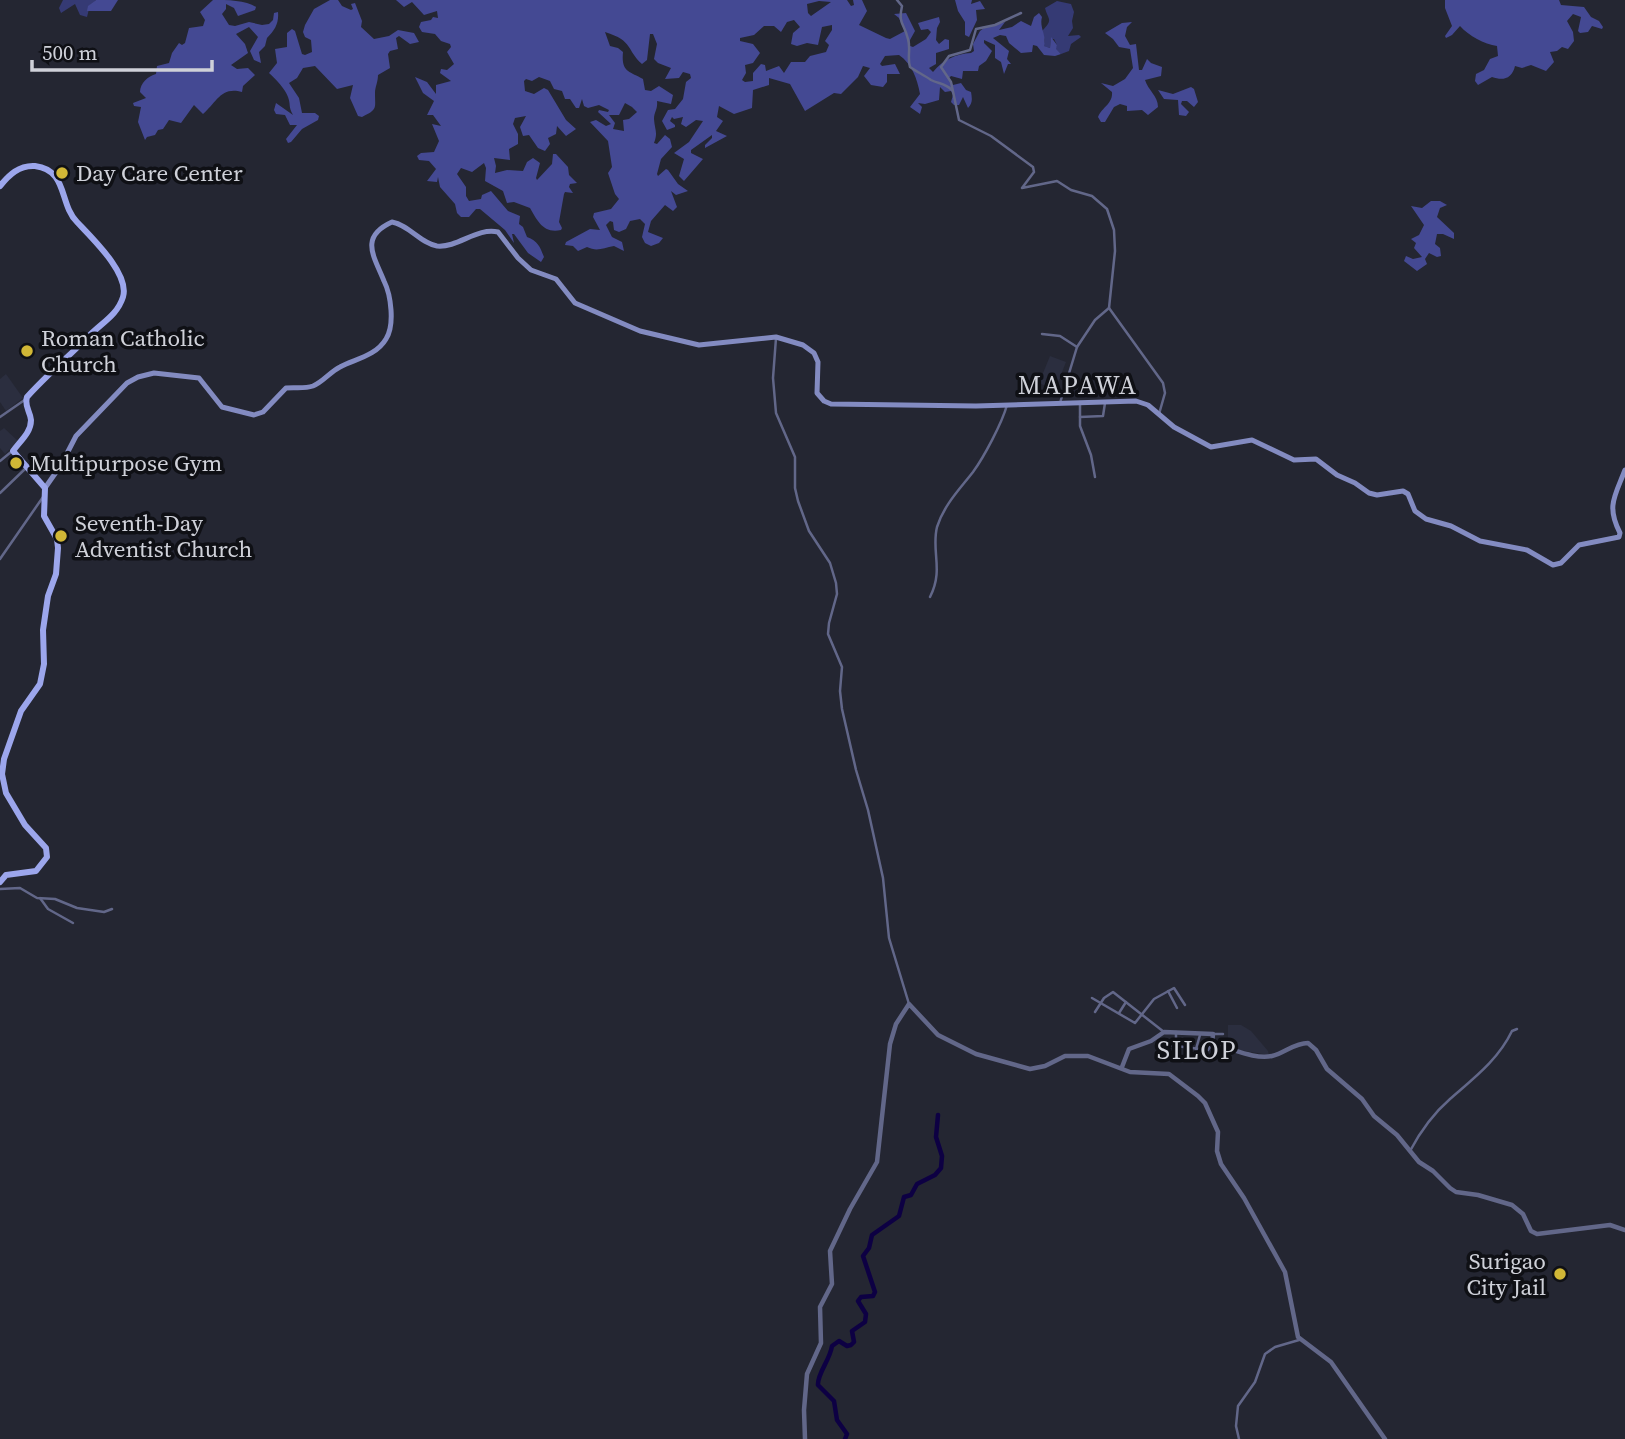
<svg xmlns="http://www.w3.org/2000/svg" width="1625" height="1439" font-family="'Source Serif 4',serif">
  <style>
    .built { fill: #2b2e3f }
    .green { fill: #353a74 }
    .forest { fill: #444993; fill-rule: evenodd }
    .lines { fill: none; stroke-linecap: round; stroke-linejoin: round }
    .river { stroke: #0d0043; stroke-width: 4.5 }
    .minor { stroke: #626789; stroke-width: 2.5 }
    .tertiary { stroke: #626789; stroke-width: 4.5 }
    .secondary { stroke: #838bc1; stroke-width: 5 }
    .primary { stroke: #9ca6ec; stroke-width: 6 }
    .poi-dot { fill: #d1b736; stroke: #0f1015; stroke-width: 2.5 }
    .labels { text-anchor: middle; dominant-baseline: central; stroke-width: 7; stroke-linejoin: round; paint-order: stroke }
    .poi-label { font-size: 23px; fill: #cfd1d9; stroke: #0f1015; text-anchor: start }
    .quarter-label { font-size: 26px; letter-spacing: 2px; fill: #cfd1d9; stroke: #0f1015 }
  </style>
  <rect width="100%" height="100%" fill="#242632"/>
  <g class="built">
    <path d="M1050 356 1066 362 1055 390 1039 383Z"/>
    <path d="M6 374 23 398 6 411 0 402V379Z"/>
    <path d="M4 428 18 441 5 454 0 448V431Z"/>
    <path d="M1228 1025H1241L1251 1031 1268 1051 1269 1055 1228 1048Z"/>
  </g>
  <g class="green">
    <path d="M63 0H96L90 5 87 17 80 15 75 4 61 13 59 8Z"/>
    <path d="M1057 1 1071 4 1074 12 1072 21 1073 28 1068 36 1079 35 1081 37 1071 44 1069 51 1061 54 1055 49 1057 45 1054 39H1051L1050 48 1043 46 1045 41 1042 31C1054 19 1048 20 1045 8Z"/>
  </g>
  <g class="forest">
    <path d="M96 0H118L111 11H87L88 6Z"/>
    <path d="M213 0C227 0 246 0 256 7L255 10 238 16 234 8 226 4V9L222 14 229 25 235 26 249 22 262 25 269 24 273 20 274 13 278 12C279 23 275 30 267 38L265 46 259 52 261 63 254 60 250 51 258 37 249 27 236 34 245 44 248 53 231 65 237 69 248 68 255 75 243 86 242 92C221 86 216 103 203 114L194 105 181 123 169 120 163 129 158 130 155 135 147 137 145 140 138 122 141 107 134 106 133 103 146 98 140 92C140 83 148 76 156 74L157 66 169 63 172 53 179 43 182 45 185 43 189 28 203 26 205 20 200 12Z"/>
    <path d="M330 0H338L342 6 351 10 353 9 351 4 355 3 362 21 361 27 374 39 389 36 398 30 414 33 419 42 410 44 399 36 396 38 398 49 390 51 388 54 390 68 378 75C378 82 375 87 375 93 375 109 378 109 362 117L358 116 350 98 353 85 337 89 315 66 303 68 297 78 289 83 299 98 302 113H315L319 116 318 120 302 129 291 142 288 143 286 139 297 125H290L285 115 276 114 274 110 276 103 293 115C288 106 291 105 288 97 286 90 275 78 269 73L277 63 275 49 287 47V33L292 29 295 31 302 54 305 55 312 52 311 40 305 37 303 32 305 25 314 9Z"/>
    <path d="M396 0H847L851 6 854 5 853 0H862L867 11 859 25 886 38 890 39 905 31 899 18 894 14 906 13 915 31 910 40V46L913 47 926 39 931 32 928 29 921 30 918 23 939 17 940 22 937 28 936 40 939 44 945 39 949 40V49L936 53V64L929 68 933 72C943 60 955 54 971 53L974 51 973 44 980 31 985 27 1005 22 999 30 1012 27 1021 21 1031 26 1034 17 1039 13 1042 17C1039 28 1047 35 1044 46L1050 48 1051 37 1057 45 1056 49 1061 54 1055 56 1044 55 1037 46 1033 45 1032 52 1021 53 1009 43 1006 36 1000 35 993 38 1009 51 1007 59 1011 64H1008L1004 74 1001 62 995 58V45L984 40V43L992 51 986 61 979 66 978 71H963L962 79 951 76 949 78 953 85 961 83 966 90 971 92C972 98 973 103 968 108L963 97 959 105H954L951 102 953 95 951 91 945 92 940 87 939 100 925 104 918 103 922 107 920 114 910 107 920 94C917 78 912 64 899 55L885 56 880 64 882 66 895 64 900 74H887V82L883 87 871 85 864 76 870 68 863 66 858 77 841 94 834 93 805 111 790 84 769 78V85L753 90 752 108 734 114 719 106 717 117 723 121 716 131 727 136 705 148V145L712 138V135L691 150V153L703 159 684 181 679 176 684 159 674 153 689 142 703 121 696 120 686 127 681 124 683 117 674 119 672 117 670 121 675 125V127L667 130 662 121 668 110 675 109 683 99 686 82 691 78 690 74 683 72 679 78 665 79 671 68 658 63 654 59 657 44 653 34H650L647 60 642 64C626 50 634 41 605 32L610 46 618 48 623 52C621 72 629 71 643 79L645 90 651 91 659 86 673 95 671 104 657 101C658 109 654 112 654 119 655 131 658 132 654 143L657 144 665 135 670 139 672 147 661 159 657 174 658 176 666 169 668 170 678 184 688 191 676 195 671 191 677 207 673 211 665 205 651 221 648 232 663 238 659 243 651 246 645 243 642 237 645 224 640 219 630 221 626 229 619 232 614 230 613 222 610 221 606 225 612 237 622 242 624 251 614 246C603 248 597 252 587 247L578 251 573 246 565 245 566 242 590 229 600 230 593 217 594 213 611 209 619 199 615 194 608 173 612 167 608 141 590 122 596 120 606 126 611 124 598 112 599 110 608 112 609 110 599 105 588 108 584 106 582 99 579 108H576L570 99H565L562 91 554 89 550 81 539 77 532 81 526 79 524 81 525 91 534 94 544 88 548 90 566 120 576 129 566 136 557 126 556 134 548 138 550 144 545 151 538 148 529 135 523 136 520 127 526 116 515 118 513 124 518 134V144L509 149 510 160 494 158 496 166 495 173 507 170 523 171 527 162 533 158 540 163 536 178 537 180 552 164 553 154H556L568 167 569 175 577 183 570 184 569 187 573 193 565 192 564 194 559 222 562 228 561 230C543 234 537 220 530 208L514 202 507 203 503 191 485 181 486 168 484 163 472 172 461 168 457 174 466 187V196L469 201 481 199 482 195 491 191 508 211 520 216 519 224 523 227 527 237C538 241 540 247 544 257L541 262 528 253 514 234H512L514 243 505 230 480 209H476L469 217H461L457 213 455 204 440 187 438 177 437 182 427 181 436 169 429 161 419 160 417 156 421 153 434 152 439 141 432 124 441 126 433 115H427L434 101 423 93 415 77 427 82 436 94V85L451 81 440 73 441 69 447 70 454 64 447 52 451 47 450 44 441 41 435 34 422 32 419 27 421 22 431 20 433 17 438 18 437 11 424 15 412 2 404 7ZM819 1 831 2 811 16 808 13 807 4ZM794 20 800 27 793 33 791 44 797 46 807 43 818 45 822 27 832 25V30L825 41 829 45 826 52 810 56 805 62H791L784 73 779 66 766 71 765 65 761 64 753 73V81L745 82 742 80 746 73 745 65 753 63 760 53 753 44 740 41V38L754 35 764 26H774L781 32 787 22ZM625 103 632 107 637 112 629 119 623 120 624 131 613 129 615 123 609 115H619Z"/>
    <path d="M955 0H972L971 4 980 1 985 9 976 10 977 20 969 37 965 35V22L958 11Z"/>
    <path d="M1445 0H1559L1561 5 1584 7 1591 17 1599 21 1603 27 1602 29 1592 26 1588 32 1580 33 1578 31 1581 17 1573 14 1567 21 1573 32 1574 41 1568 49 1562 47 1557 51 1550 52 1554 62 1546 71 1531 65 1522 68 1515 66C1512 79 1503 81 1492 77L1478 85 1475 81 1476 74 1484 70 1490 59 1498 56 1497 46C1484 44 1469 36 1460 26L1452 35 1446 38 1445 36 1452 26 1445 8Z"/>
    <path d="M1132 22 1127 27 1125 36 1130 45 1136 44 1139 70H1142L1147 59 1151 63 1162 67 1161 76 1145 80C1148 90 1158 96 1158 107L1148 115 1142 110 1127 111V106L1120 104 1114 107 1105 122H1101L1098 117C1102 107 1113 104 1112 92L1101 83 1113 86 1125 79 1133 68 1130 49 1119 47 1113 39 1105 33 1122 23Z"/>
    <path d="M1191 87 1194 89 1198 102 1194 107 1187 101H1182L1181 104 1189 112 1186 116 1179 115 1178 100 1164 99 1158 90 1173 94Z"/>
    <path d="M1431 201H1440L1447 205 1440 208 1437 217 1454 233V239L1443 234H1437L1435 244 1440 248 1441 256 1437 257 1429 253 1425 259 1427 264 1417 271 1404 261 1406 256 1413 259 1422 257 1414 248 1416 243 1411 239 1419 235 1424 225 1411 206 1422 208Z"/>
  </g>
  <g class="lines">
    <path class="river" d="M845 1439 847 1434 837 1420 834 1401 818 1385C817 1374 830 1360 832 1346L839 1341 847 1346 851 1345 854 1342 852 1331 865 1322 866 1314 858 1301 861 1297 873 1296 875 1292 863 1256 869 1248 872 1235 899 1216 904 1197 911 1195 917 1184 935 1175 941 1168 942 1156 936 1137 938 1115"/>
    <g class="minor">
      <path d="M897 0 902 6C898 25 904 22 908 39 911 48 907 58 910 67 917 72 924 75 931 80 939 84 945 83 952 90"/>
      <path d="M1021 13 995 25 976 29 970 50 949 56 941 67 951 82 959 120 991 136 1033 167 1034 172 1022 188 1057 181 1071 190 1092 196 1107 209 1114 230 1115 251 1109 308 1095 320 1077 347 1060 403"/>
      <path d="M1109 308 1163 383 1165 393 1159 414"/>
      <path d="M1042 334 1060 336 1077 347"/>
      <path d="M776 338 773 378 776 413 795 457V488L798 501 809 531 830 563 836 583 837 594 829 623 828 634 842 667 840 691 842 709 856 770 868 810 883 878 889 938 909 1004"/>
      <path d="M1080 402V426L1091 455 1095 477"/>
      <path d="M0 417 26 399"/>
      <path d="M1080 417 1103 416 1105 403"/>
      <path d="M0 461 11 452"/>
      <path d="M0 493 26 468"/>
      <path d="M0 559 43 497"/>
      <path d="M930 597C944 570 931 551 937 527 944 505 959 490 973 472 984 457 1002 423 1007 405"/>
      <path d="M0 889 20 888 37 898 55 899 77 908 104 912 112 909"/>
      <path d="M40 898 48 909 73 923"/>
      <path d="M1168 991 1177 1008"/>
      <path d="M1092 998 1135 1023 1154 999 1174 988 1185 1005"/>
      <path d="M1095 1012 1104 998 1113 992 1164 1032"/>
      <path d="M1119 1013 1126 1002"/>
      <path d="M1213 1034H1223"/>
      <path d="M1168 1045 1208 1050 1212 1044"/>
      <path d="M1176 1046V1032"/>
      <path d="M1196 1049 1200 1035"/>
      <path d="M1410 1151C1420 1132 1434 1113 1450 1099 1474 1078 1498 1060 1512 1031L1517 1029"/>
      <path d="M1239 1439 1236 1426 1238 1406 1255 1382 1265 1354 1275 1347 1299 1340"/>
    </g>
    <g class="tertiary">
      <path d="M1122 1067 1129 1049 1151 1041 1164 1032 1213 1034 1212 1044C1230 1047 1253 1060 1272 1056 1285 1053 1294 1043 1308 1043L1316 1050 1327 1069 1362 1099 1374 1116 1397 1135 1419 1162 1433 1171 1450 1188 1456 1192 1478 1195 1512 1205 1523 1214 1531 1231 1537 1234 1610 1225 1625 1230"/>
      <path d="M805 1439 804 1410 807 1374 821 1343 820 1307 832 1284 830 1251 850 1209 877 1162 890 1044 896 1024 909 1004 938 1035 976 1054 1030 1069 1045 1066 1065 1056H1088L1130 1072 1169 1074 1198 1096 1205 1103 1218 1132 1217 1151 1221 1164 1244 1198 1285 1272 1298 1337 1331 1362 1385 1439"/>
    </g>
    <path class="secondary" d="M45 488 61 465 76 436 127 383 138 377 154 373 199 378 222 407 254 415 263 412 286 388C295 387 304 389 313 386 323 382 330 372 340 367 355 359 376 356 386 339 395 325 391 295 384 281 374 256 359 237 392 222 409 225 420 243 437 246 458 248 477 227 498 232L518 258 531 270 556 279 575 303 640 331 699 345 776 337 803 345 814 353 818 362 817 393 824 401 831 404 976 406 1136 401 1148 405 1174 427 1211 447 1252 440 1294 460 1316 459 1337 475 1355 483 1369 493 1377 495 1403 491 1408 494 1415 511 1426 519 1451 526 1480 541 1527 550 1553 565 1561 563 1579 545 1619 537 1620 533C1606 506 1615 496 1625 470"/>
    <path class="primary" d="M0 186C9 175 19 165 35 166 68 170 59 204 77 222 92 238 130 274 123 297 117 316 101 323 88 337 68 357 46 376 27 397 24 406 30 411 31 420 31 433 20 441 13 451L45 488 44 516 57 539 58 548 56 574 48 596 43 630 44 664 40 684 21 711 4 759 2 774 6 793 25 825 46 848 47 857 36 871 6 875 0 882"/>
  </g>
  <g class="poi-dot">
    <circle cx="62" cy="173" r="7"/>
    <circle cx="27" cy="351" r="7"/>
    <circle cx="16" cy="463" r="7"/>
    <circle cx="61" cy="536" r="7"/>
    <circle cx="1560" cy="1274" r="7"/>
  </g>
  <g class="labels">
    <g class="poi-label">
      <text x="76" y="173">Day Care Center</text>
      <text x="41" y="338">Roman Catholic<tspan x="41" dy="26">Church</tspan></text>
      <text x="30" y="463">Multipurpose Gym</text>
      <text x="75" y="523">Seventh-Day<tspan x="75" dy="26">Adventist Church</tspan></text>
      <text x="1546" y="1261" text-anchor="end">Surigao<tspan x="1546" dy="26">City Jail</tspan></text>
    </g>
    <g class="quarter-label">
      <text x="1078" y="385">MAPAWA</text>
      <text x="1197" y="1050">SILOP</text>
    </g>
  </g>
  <path d="M32 60v10h180v-10" fill="none" stroke="#cfd1d9" stroke-width="3.5"/>
  <text x="42" y="60" font-size="21" fill="#cfd1d9" stroke="#0f1015" stroke-width="5" paint-order="stroke">500 m</text>
</svg>
